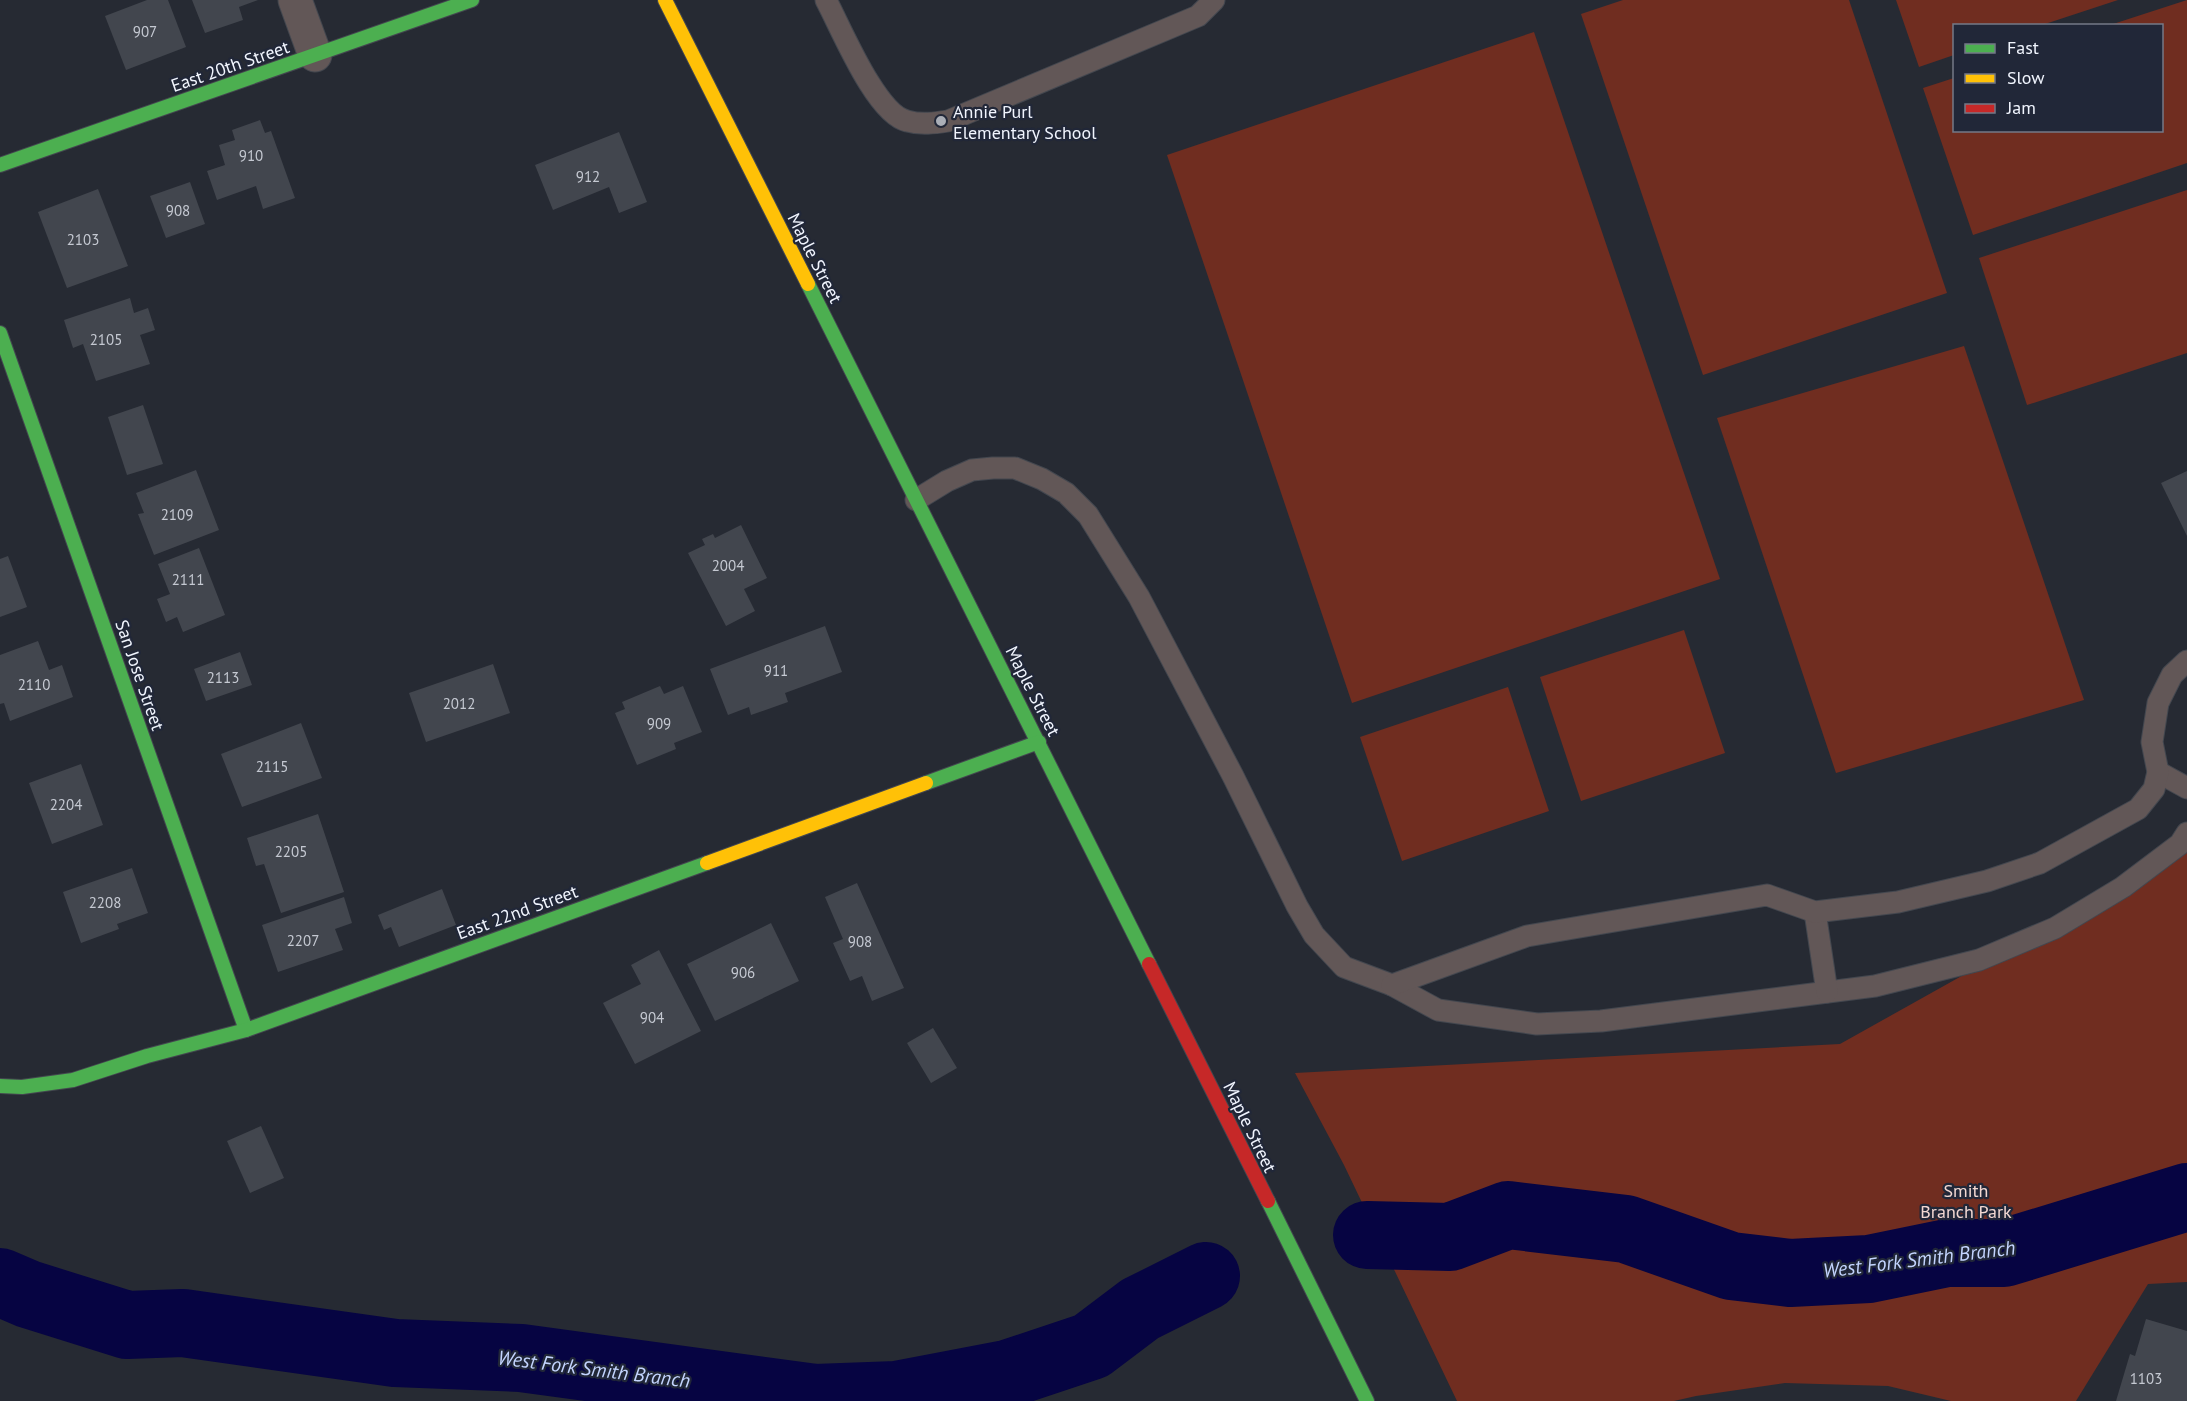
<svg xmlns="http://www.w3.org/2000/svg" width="2187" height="1401" font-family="'PT Sans',sans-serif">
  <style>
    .green { fill: #702d20 }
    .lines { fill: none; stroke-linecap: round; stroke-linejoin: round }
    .river { stroke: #060442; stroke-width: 68 }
    .building { fill: #42464e }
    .lane-casing { stroke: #43474f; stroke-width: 23 }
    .street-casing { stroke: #43474f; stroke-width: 35 }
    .fast-casing { stroke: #43474f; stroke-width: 16 }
    .slow-casing { stroke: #43474f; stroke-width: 16 }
    .jam-casing { stroke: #43474f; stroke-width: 16 }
    .lane { stroke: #625757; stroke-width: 21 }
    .street { stroke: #625757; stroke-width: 33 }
    .fast { stroke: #4caf50; stroke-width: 14 }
    .slow { stroke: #ffc107; stroke-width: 14 }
    .jam { stroke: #c62828; stroke-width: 14 }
    .poi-dot { fill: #aaaeb7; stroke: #212738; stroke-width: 2 }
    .labels { text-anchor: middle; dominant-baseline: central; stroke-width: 4.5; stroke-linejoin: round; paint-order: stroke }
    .number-label { font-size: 15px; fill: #c5c9d2 }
    .street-label { font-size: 18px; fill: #f1f5fe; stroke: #212738 }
    .poi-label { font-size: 18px; fill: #f1f5fe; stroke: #212738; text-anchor: start }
    .park-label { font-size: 18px; fill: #f2d8d2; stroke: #212738 }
    .water-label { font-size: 20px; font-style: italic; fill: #c3d4fe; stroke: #212738 }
  </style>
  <rect width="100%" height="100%" fill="#262a33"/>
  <g class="green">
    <path d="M1623 0H1849L1947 293 1703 375 1581 14Z"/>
    <path d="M1896 0H2118L2042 25 1954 26V55L1919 67Z"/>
    <path d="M2187 0V163L1973 235 1923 88 1954 78V130H2162V26L2110 25Z"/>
    <path d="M1534 32 1720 579 1352 703 1167 155Z"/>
    <path d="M2187 190V353L2027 405 1979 258Z"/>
    <path d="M1964 346 2084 700 1836 773 1717 418Z"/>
    <path d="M1684 630 1725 753 1581 801 1540 677Z"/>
    <path d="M1508 687 1549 811 1402 861 1360 737Z"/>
    <path d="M2187 850V1282L2148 1284 2076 1401H1951L1888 1386 1785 1383 1696 1396 1674 1401H1457L1344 1165 1295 1073 1840 1044Z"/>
  </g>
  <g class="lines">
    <g class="river">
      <path d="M1367 1235 1450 1237 1508 1215 1626 1229 1731 1266 1790 1273 1869 1269 1947 1253H2004L2187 1197"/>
      <path d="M0 1282 28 1294 127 1325 183 1323 395 1353 521 1358 815 1398 897 1395 1007 1374 1091 1346 1140 1309 1206 1276"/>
    </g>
  </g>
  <g class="building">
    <path d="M147 0H168L186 47 126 70 105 16Z"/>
    <path d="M192 0H258L239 7 243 20 205 33Z"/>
    <path d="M260 120 265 133 271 131 295 198 263 209 256 186 217 200 207 171 225 165 219 145 235 140 232 130Z"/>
    <path d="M619 132 647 202 619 213 609 187 553 210 535 165Z"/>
    <path d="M190 182 205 224 166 238 150 196Z"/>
    <path d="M98 189 128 266 67 288 38 212Z"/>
    <path d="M130 298 134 313 148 308 155 330 140 335 150 364 96 381 83 344 73 348 64 320Z"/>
    <path d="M143 405 163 464 127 475 108 417Z"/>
    <path d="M196 470 219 530 154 555 138 514 144 513 136 493Z"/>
    <path d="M2187 471V536L2161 483Z"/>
    <path d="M741 525 767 578 744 589 755 611 726 626 688 553 705 545 702 539 713 534 715 538Z"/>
    <path d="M199 548 225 615 183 632 177 617 166 622 157 599 170 594 158 564Z"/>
    <path d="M8 556 27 607 0 617V559Z"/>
    <path d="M825 626 842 672 785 693 788 702 751 715 749 707 728 715 710 669Z"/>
    <path d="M38 641 49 670 62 665 73 697 10 721 4 703 0 704V655Z"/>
    <path d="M240 652 252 685 206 701 194 669Z"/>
    <path d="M493 664 510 713 426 742 409 693Z"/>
    <path d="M660 686 664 694 683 686 702 732 674 743 676 749 637 765 615 713 625 709 622 702Z"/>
    <path d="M301 723 322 778 242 807 221 754Z"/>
    <path d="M81 764 103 825 52 844 29 783Z"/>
    <path d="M318 814 344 892 281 913 264 864 256 866 247 838Z"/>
    <path d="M132 868 148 913 117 924 119 929 81 943 63 892Z"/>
    <path d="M857 883 904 988 872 1001 862 976 850 981 833 943 843 939 825 897Z"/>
    <path d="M442 889 456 925 399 947 391 927 384 930 378 915Z"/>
    <path d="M344 897 352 923 335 929 343 950 278 972 262 925Z"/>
    <path d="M771 923 799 981 715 1021 687 964Z"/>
    <path d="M659 950 701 1031 635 1064 603 1003 641 984 631 965Z"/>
    <path d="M933 1028 957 1068 931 1083 907 1043Z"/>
    <path d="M261 1126 284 1178 250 1193 227 1141Z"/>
    <path d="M2146 1319 2187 1331V1401H2116L2130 1354 2135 1356Z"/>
  </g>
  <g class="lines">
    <defs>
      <g id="lane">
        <path d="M826 0C841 28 876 114 907 121 921 125 935 123 948 121L1198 16 1214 0"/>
        <path d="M916 500 947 481 972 470 993 468H1015L1042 479 1066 493 1088 515 1139 597 1233 776 1297 906 1314 935 1344 967 1392 985 1438 1010 1537 1024 1601 1021 1875 986 1979 960 2055 928 2123 887 2180 844 2187 833"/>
        <path d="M2158 772 2187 788"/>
        <path d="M1815 912 1827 992"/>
        <path d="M1392 985 1527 936 1767 895 1815 912 1898 902 1987 881 2040 863 2138 809 2154 789 2158 772 2152 742 2158 703 2172 675 2187 661"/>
      </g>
      <path id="street" d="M295 0 315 55"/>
      <g id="fast">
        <path d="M0 165 472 0"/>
        <path d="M808 284 1149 964"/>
        <path d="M0 333 246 1030"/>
        <path d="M926 783 1039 742"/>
        <path d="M0 1086 22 1087 73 1080 147 1056 246 1030 707 863"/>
        <path d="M1268 1201 1367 1401"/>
      </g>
      <g id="slow">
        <path d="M665 0 808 284"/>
        <path d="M707 863 926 783"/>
      </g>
      <path id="jam" d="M1149 964 1268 1201"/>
    </defs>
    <use href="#lane" class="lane-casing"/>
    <use href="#street" class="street-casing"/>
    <use href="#fast" class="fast-casing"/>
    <use href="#slow" class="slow-casing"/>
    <use href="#jam" class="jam-casing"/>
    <use href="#lane" class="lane"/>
    <use href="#street" class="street"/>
    <use href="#fast" class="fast"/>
    <use href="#slow" class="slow"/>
    <use href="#jam" class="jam"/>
  </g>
  <circle class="poi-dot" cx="941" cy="121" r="6"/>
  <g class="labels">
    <g class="number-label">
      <text x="145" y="31">907</text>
      <text x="251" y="155">910</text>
      <text x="588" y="176">912</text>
      <text x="178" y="210">908</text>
      <text x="83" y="239">2103</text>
      <text x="106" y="339">2105</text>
      <text x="177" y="514">2109</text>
      <text x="728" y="565">2004</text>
      <text x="188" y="579">2111</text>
      <text x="776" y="670">911</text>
      <text x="223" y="677">2113</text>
      <text x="34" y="684">2110</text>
      <text x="459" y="703">2012</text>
      <text x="659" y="723">909</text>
      <text x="272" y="766">2115</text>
      <text x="66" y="804">2204</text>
      <text x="291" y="851">2205</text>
      <text x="105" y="902">2208</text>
      <text x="303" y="940">2207</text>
      <text x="860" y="941">908</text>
      <text x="743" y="972">906</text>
      <text x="652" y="1017">904</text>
      <text x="2146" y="1378">1103</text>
    </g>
    <g class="street-label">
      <text transform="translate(230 66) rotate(-19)">East 20th Street</text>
      <text transform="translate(815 258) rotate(63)">Maple Street</text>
      <text transform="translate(140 675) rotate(71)">San Jose Street</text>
      <text transform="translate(1033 691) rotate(63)">Maple Street</text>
      <text transform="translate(517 912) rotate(-20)">East 22nd Street</text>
      <text transform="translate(1250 1127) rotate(64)">Maple Street</text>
    </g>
    <g class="poi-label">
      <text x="953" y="111">Annie Purl<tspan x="953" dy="21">Elementary School</tspan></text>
    </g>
    <g class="park-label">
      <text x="1966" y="1190">Smith<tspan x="1966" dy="21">Branch Park</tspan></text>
    </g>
    <g class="water-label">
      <text transform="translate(1919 1259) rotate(-7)">West Fork Smith Branch</text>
      <text transform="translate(594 1369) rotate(7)">West Fork Smith Branch</text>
    </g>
  </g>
  <rect x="1953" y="24" width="210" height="108" fill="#212738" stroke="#747987" stroke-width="1.5"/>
  <rect x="1965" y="44" width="30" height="9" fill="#4caf50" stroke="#747987" stroke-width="1.5"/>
  <text x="2007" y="54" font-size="18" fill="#f1f5fe">Fast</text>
  <rect x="1965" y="74" width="30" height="9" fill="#ffc107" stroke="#747987" stroke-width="1.5"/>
  <text x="2007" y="84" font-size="18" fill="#f1f5fe">Slow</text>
  <rect x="1965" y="104" width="30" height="9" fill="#c62828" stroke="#747987" stroke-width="1.5"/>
  <text x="2007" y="114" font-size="18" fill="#f1f5fe">Jam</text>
</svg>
